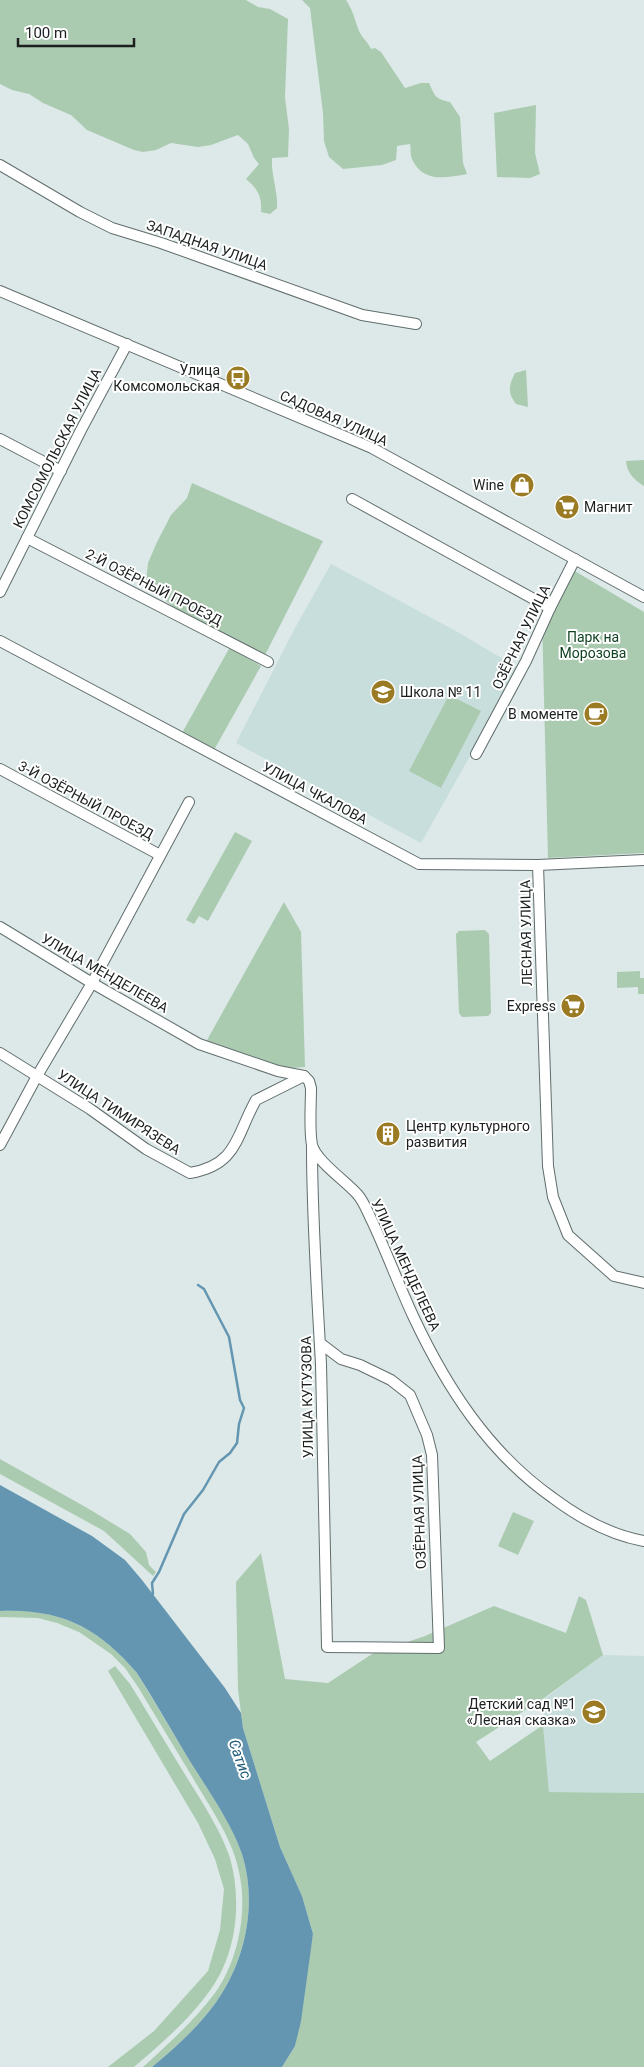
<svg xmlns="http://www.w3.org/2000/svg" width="644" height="2067" font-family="Roboto,sans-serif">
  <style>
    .built { fill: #c7dedc }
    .green { fill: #abcbb1 }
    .water { fill: #6496b2 }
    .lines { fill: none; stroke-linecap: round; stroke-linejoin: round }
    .stream { stroke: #6496b2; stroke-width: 2.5 }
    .minor-casing { stroke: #616d6c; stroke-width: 12 }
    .minor { stroke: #fff; stroke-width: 10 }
    .labels { text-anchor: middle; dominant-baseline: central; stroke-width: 4; stroke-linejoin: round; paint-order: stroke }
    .street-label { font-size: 14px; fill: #1b1f1f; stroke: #fff }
    .poi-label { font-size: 14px; fill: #1b1f1f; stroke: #fff; text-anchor: end }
    .park-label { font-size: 14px; fill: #0f4120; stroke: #fff }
    .water-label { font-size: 15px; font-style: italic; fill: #1e5c79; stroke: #fff }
  </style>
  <rect width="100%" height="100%" fill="#dce9e8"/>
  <g class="built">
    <path d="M331 564 454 630 517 667 492 717 421 843 236 743 295 628Z"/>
    <path d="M603 1655 644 1656V1793L549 1792 543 1725 544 1699Z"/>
  </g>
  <g class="green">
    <path d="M0 0H246L258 7 270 9 288 19 285 98 289 129 288 157 272 158C271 175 278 191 277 208L270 214 261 212C262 197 258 189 246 179L259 164 254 158 248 144 238 135 211 145 198 147 171 143 156 150 143 152 134 150 87 130 71 115 43 103 29 94 12 90 0 84Z"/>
    <path d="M302 0H346C353 10 355 21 359 31 362 38 368 42 371 49L375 48 381 52 405 88 421 83H429C435 96 435 99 450 102L460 117 463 163 467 174C445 178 423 183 412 159 410 155 411 148 410 144L397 146 396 160 382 165 343 169 329 157 324 141 323 113 310 8Z"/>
    <path d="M536 105 535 153 540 174 530 178 497 177 494 113Z"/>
    <path d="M526 370 528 407 516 404C507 393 509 385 515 373Z"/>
    <path d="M644 460V486C634 480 627 473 626 461Z"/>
    <path d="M192 483 323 541 264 657C224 635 175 617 146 581L148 563 157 542 171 515 187 498Z"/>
    <path d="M573 570 644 612V853L548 858 542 618Z"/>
    <path d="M230 647 261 666 214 750 182 733Z"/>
    <path d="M449 695 481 711 441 788 409 771Z"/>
    <path d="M235 832 252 841 208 921 199 916 194 924 186 920Z"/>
    <path d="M284 902 301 932 305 1067 278 1069 206 1042Z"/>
    <path d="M485 930 489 934 491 1013 488 1016 462 1017 459 1013 456 934 459 931Z"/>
    <path d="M640 971V978H644V994H638V987L617 988V972Z"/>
    <path d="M0 1459 89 1509 130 1534 146 1552 149 1565 156 1572 153 1576 104 1531 0 1474Z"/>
    <path d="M513 1512 534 1521 518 1555 498 1546Z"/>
    <path d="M261 1553 285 1679 328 1683 372 1654 425 1636 494 1606 566 1633 579 1596 586 1600 603 1655 544 1698 476 1742 490 1761 543 1725 549 1792 644 1793V2067H282L295 2046 313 1934 302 1896 280 1847 243 1728 238 1690 236 1582Z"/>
    <path d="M20 1610C71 1614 104 1634 137 1673 155 1702 172 1732 190 1761 208 1791 231 1821 242 1854 258 1905 245 1963 214 2005 197 2028 174 2049 152 2067H143C168 2044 194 2021 215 1993 238 1961 248 1911 239 1872 235 1851 225 1832 214 1813L138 1687 125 1668 111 1654 79 1632 57 1623 38 1618 0 1617V1611Z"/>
    <path d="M115 1666 130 1684C150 1716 169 1749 189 1781 204 1805 221 1831 230 1858 242 1900 237 1953 211 1989 190 2019 161 2044 134 2067H108L154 2031 208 1971 220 1930 224 1889 215 1859 198 1823 108 1671Z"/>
  </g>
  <path class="water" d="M0 1485 92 1536 125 1560 142 1580 225 1688 241 1713 243 1728 280 1847 302 1896 313 1934 301 2021 295 2046 282 2067H152C174 2049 197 2028 214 2005 245 1963 258 1905 242 1854 230 1820 207 1789 188 1758 171 1730 155 1701 137 1673 99 1628 60 1608 0 1611Z"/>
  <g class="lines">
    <path class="stream" d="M153 1594 152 1583 159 1572 184 1514 203 1490 219 1462 230 1453 237 1443 239 1424 244 1408 240 1400 229 1337 204 1289 198 1285"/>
    <defs>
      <g id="minor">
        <path d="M0 165 80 212 112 228 161 243 362 315 416 324"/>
        <path d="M0 291 372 448 644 597"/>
        <path d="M0 439 61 471"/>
        <path d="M352 499 550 608"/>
        <path d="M27 538 268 662"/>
        <path d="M0 592 81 430 127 344"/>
        <path d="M0 641 419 864 538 865 644 860"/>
        <path d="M476 754 526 661 550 608 575 559"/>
        <path d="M0 769 160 855"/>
        <path d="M538 865 548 1166 553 1197 568 1235 614 1276 644 1283"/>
        <path d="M0 927 92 983 199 1044 278 1071 304 1076 309 1081 311 1088C311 1105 309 1129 312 1145 316 1161 347 1182 358 1195 364 1202 368 1213 372 1221 387 1253 399 1286 414 1318 447 1388 489 1453 553 1498 581 1519 610 1535 644 1541"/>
        <path d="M0 1053 90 1109 146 1149 190 1173C238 1165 236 1135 256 1100L304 1076"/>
        <path d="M0 1145 37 1076 92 983 189 802"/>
        <path d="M312 1147C312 1219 317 1292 321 1364L327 1647 439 1648 432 1455 427 1435 410 1395 391 1380 360 1365 341 1359 320 1343"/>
      </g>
    </defs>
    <use href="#minor" class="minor-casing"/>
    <use href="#minor" class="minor"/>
  </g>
  <defs>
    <symbol id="bus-disc" viewBox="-11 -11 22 22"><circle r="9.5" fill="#9a7b24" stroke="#fff"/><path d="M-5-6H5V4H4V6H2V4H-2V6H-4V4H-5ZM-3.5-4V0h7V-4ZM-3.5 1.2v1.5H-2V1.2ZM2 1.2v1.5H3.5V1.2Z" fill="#fff"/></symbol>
    <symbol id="shop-disc" viewBox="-11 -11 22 22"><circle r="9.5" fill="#9a7b24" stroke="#fff"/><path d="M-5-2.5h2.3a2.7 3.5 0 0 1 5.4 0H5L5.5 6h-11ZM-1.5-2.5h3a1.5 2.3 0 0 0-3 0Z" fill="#fff"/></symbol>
    <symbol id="supermarket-disc" viewBox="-11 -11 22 22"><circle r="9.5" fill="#9a7b24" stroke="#fff"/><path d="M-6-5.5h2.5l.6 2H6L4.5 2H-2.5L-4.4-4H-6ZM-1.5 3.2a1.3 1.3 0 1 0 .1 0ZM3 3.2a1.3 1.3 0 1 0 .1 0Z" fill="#fff"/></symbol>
    <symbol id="school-disc" viewBox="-11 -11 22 22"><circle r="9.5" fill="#9a7b24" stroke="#fff"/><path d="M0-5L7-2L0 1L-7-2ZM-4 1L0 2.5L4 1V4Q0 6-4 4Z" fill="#fff"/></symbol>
    <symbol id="cafe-disc" viewBox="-11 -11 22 22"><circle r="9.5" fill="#9a7b24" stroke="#fff"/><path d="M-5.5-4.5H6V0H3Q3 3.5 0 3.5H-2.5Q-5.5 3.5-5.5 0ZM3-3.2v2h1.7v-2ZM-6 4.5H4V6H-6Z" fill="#fff"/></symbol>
    <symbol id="building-disc" viewBox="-11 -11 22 22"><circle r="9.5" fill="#9a7b24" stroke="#fff"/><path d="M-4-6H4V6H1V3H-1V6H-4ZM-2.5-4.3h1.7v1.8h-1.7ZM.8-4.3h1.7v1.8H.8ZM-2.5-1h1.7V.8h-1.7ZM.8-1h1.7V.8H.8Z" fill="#fff"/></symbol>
  </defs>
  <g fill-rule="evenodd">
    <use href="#bus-disc" x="224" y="364" width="28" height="28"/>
    <use href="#shop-disc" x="508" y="471" width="28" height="28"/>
    <use href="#supermarket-disc" x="553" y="493" width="28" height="28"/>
    <use href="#school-disc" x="369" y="678" width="28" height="28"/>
    <use href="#cafe-disc" x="582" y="700" width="28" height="28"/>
    <use href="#supermarket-disc" x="559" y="992" width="28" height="28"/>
    <use href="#building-disc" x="374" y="1120" width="28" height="28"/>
    <use href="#school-disc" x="580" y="1698" width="28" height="28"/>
  </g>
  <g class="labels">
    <g class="street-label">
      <text transform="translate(207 245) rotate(19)">ЗАПАДНАЯ УЛИЦА</text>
      <text transform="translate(334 418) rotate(24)">САДОВАЯ УЛИЦА</text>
      <text transform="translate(57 448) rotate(-63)">КОМСОМОЛЬСКАЯ УЛИЦА</text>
      <text transform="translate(154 587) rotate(27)">2-Й ОЗЁРНЫЙ ПРОЕЗД</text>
      <text transform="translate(521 637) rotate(-64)">ОЗЁРНАЯ УЛИЦА</text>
      <text transform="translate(315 793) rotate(28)">УЛИЦА ЧКАЛОВА</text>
      <text transform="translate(86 800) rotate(28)">3-Й ОЗЁРНЫЙ ПРОЕЗД</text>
      <text transform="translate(526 933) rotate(-91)">ЛЕСНАЯ УЛИЦА</text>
      <text transform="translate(105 973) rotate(30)">УЛИЦА МЕНДЕЛЕЕВА</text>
      <text transform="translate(119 1112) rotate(33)">УЛИЦА ТИМИРЯЗЕВА</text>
      <text transform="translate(406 1265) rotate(65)">УЛИЦА МЕНДЕЛЕЕВА</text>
      <text transform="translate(307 1397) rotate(-91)">УЛИЦА КУТУЗОВА</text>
      <text transform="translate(419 1512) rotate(-92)">ОЗЁРНАЯ УЛИЦА</text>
    </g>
    <g class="poi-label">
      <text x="220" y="370">Улица<tspan x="220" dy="16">Комсомольская</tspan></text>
      <text x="504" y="485">Wine</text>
      <text x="584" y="507" text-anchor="start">Магнит</text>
      <text x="400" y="692" text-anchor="start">Школа № 11</text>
      <text x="578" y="714">В моменте</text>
      <text x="556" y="1006">Express</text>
      <text x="406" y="1126" text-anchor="start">Центр культурного<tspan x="406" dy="16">развития</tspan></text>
      <text x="576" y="1704">Детский сад №1<tspan x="576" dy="16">«Лесная сказка»</tspan></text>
    </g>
    <g class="park-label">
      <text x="593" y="637">Парк на<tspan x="593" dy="16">Морозова</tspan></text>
    </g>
    <g class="water-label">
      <text transform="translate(240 1759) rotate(70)">Сатис</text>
    </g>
  </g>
  <path d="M18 38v8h116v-8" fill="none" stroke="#1b1f1f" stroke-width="2.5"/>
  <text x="25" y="38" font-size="15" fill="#1b1f1f" stroke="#ffffff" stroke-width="4" paint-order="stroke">100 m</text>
</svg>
